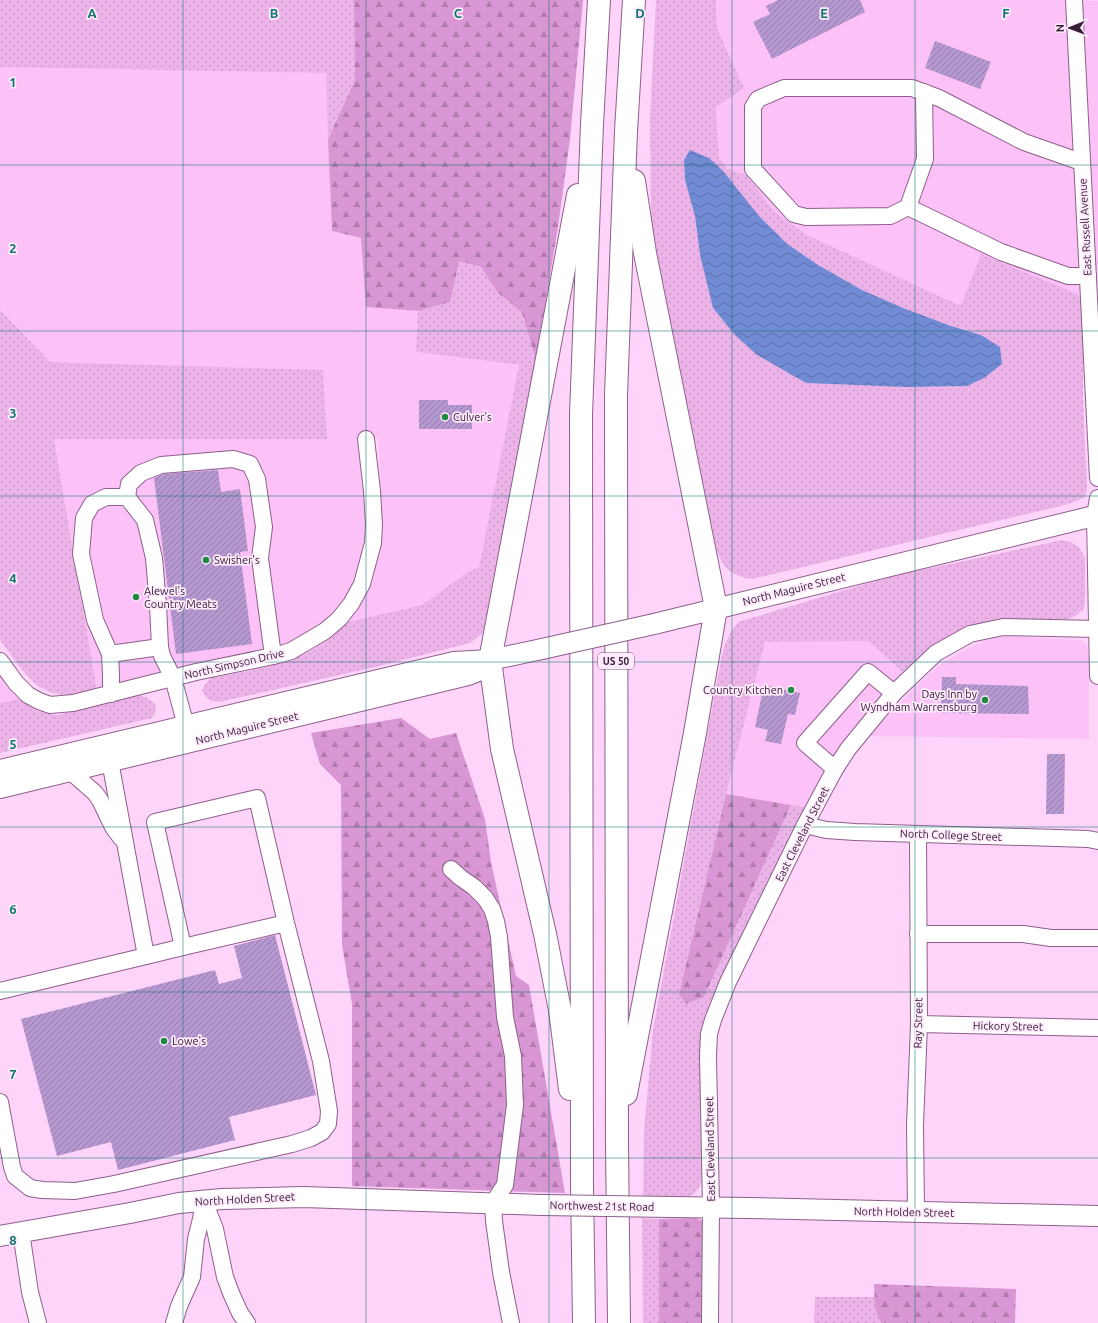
<svg xmlns="http://www.w3.org/2000/svg" width="1098" height="1323" font-family="Ubuntu,sans-serif">
  <style>
    .built { fill: #fcc1f7 }
    .grass { fill: url(#grass-dots); fill-rule: evenodd }
    .forest { fill: url(#forest-firs) }
    .water { fill: url(#water-waves) }
    .building { fill: url(#building-hatch) }
    .lines { fill: none; stroke-linecap: round; stroke-linejoin: round }
    .minor-casing { stroke: #8e5f8b; stroke-width: 18 }
    .major-casing { stroke: #8e5f8b; stroke-width: 22 }
    .highway-casing { stroke: #8e5f8b; stroke-width: 24 }
    .minor { stroke: #fff; stroke-width: 16 }
    .major { stroke: #fff; stroke-width: 20 }
    .highway { stroke: #fff; stroke-width: 22 }
    .major-bridge-casing { stroke: #8e5f8b; stroke-width: 22; stroke-linecap: butt }
    .major-bridge { stroke: #fff; stroke-width: 20 }
    .grid { fill: none; stroke: #0f766e; stroke-width: 1; stroke-opacity: 0.55 }
    .poi-dot { fill: #1e893f; stroke: #ffe9fd; stroke-width: 1.5 }
    .labels { text-anchor: middle; dominant-baseline: central; stroke-width: 3.5; stroke-linejoin: round; paint-order: stroke }
    .shield { fill: #ffe9fd; stroke: #715c70; stroke-width: 1 }
    .shield-label { font-size: 10px; font-weight: bold; fill: #342033 }
    .street-label { font-size: 11px; fill: #342033; stroke: #ffe9fd }
    .poi-label { font-size: 11px; fill: #342033; stroke: #ffe9fd; text-anchor: start }
    .grid-label { font-size: 13px; text-anchor: middle; font-weight: bold; fill: #0f766e; stroke: #ffe9fd; stroke-width: 3.5; stroke-linejoin: round; paint-order: stroke }
  </style>
  <defs>
    <pattern id="grass-dots" width="8" height="8" patternUnits="userSpaceOnUse"><rect width="8" height="8" fill="#ecb3e8"/><path d="M2 2h.1M6 6h.1" fill="none" stroke="#cb9ac7" stroke-width="1.8" stroke-linecap="round"/></pattern>
    <pattern id="forest-firs" width="22" height="20" patternUnits="userSpaceOnUse"><rect width="22" height="20" fill="#d996d4"/><path d="M5 1l3.5 6h-7zM16 11l3.5 6h-7z" fill="#b17aad"/></pattern>
    <pattern id="water-waves" width="16" height="10" patternUnits="userSpaceOnUse"><rect width="16" height="10" fill="#718ad4"/><path d="M0 5q4-4 8 0t8 0" fill="none" stroke="#5e70ad"/></pattern>
    <pattern id="building-hatch" width="6" height="6" patternUnits="userSpaceOnUse"><rect width="6" height="6" fill="#b698d0"/><path d="M-1 1l2-2M0 6l6-6M5 7l2-2" fill="none" stroke="#957ca9"/></pattern>
  </defs>
  <rect width="100%" height="100%" fill="#fed4fb"/>
  <g class="built">
    <path d="M716 0H1067L1083 301 961 306 807 235 776 213 746 175 728 169 719 158 716 107 744 88 717 27Z"/>
    <path d="M1074 0 1098 1V269H1087Z"/>
    <path d="M0 67 326 73 332 231 361 238 367 306 418 311 417 352 519 365 479 567 465 574 422 605 348 622 360 603 374 571 380 553 379 439H366V542L355 582 345 602 328 621 295 642 276 649 97 691 54 438 327 439 323 370 50 362 0 310Z"/>
    <path d="M1007 636 1080 640 1087 645 1089 656V739L869 736 917 685 942 663 970 647 989 639Z"/>
    <path d="M868 641 903 672 876 702 848 739 820 780 805 807 726 794 765 642Z"/>
    <path d="M0 674 19 699 0 703Z"/>
  </g>
  <g class="grass">
    <path d="M0 0H354L355 80 328 139 326 73 0 67Z"/>
    <path d="M656 0H716L717 28 744 88 716 107 719 158 728 169 746 175 776 213 807 235 961 306 981 254 1077 294 1083 301V396L1087 488 1085 497 1079 500 1065 505 752 579C724 575 720 561 712 536L651 231 650 117ZM684 160C709 178 734 196 757 215 768 223 776 236 787 244 845 287 913 316 981 335L967 386 905 387 806 383 757 355 735 335 713 308 700 255 695 216 685 180Z"/>
    <path d="M459 261 481 267 497 292 522 312 536 359 546 300 552 299 486 628 481 635 470 643 379 666 228 700C216 703 208 703 202 691L205 684 211 678C241 672 282 666 309 652 324 644 334 632 348 622L422 605 465 574 479 567 519 365 416 352 418 311 450 302Z"/>
    <path d="M0 310 50 362 323 370 327 439H54L97 691C39 704 32 682 0 640Z"/>
    <path d="M1062 540 1070 542 1079 547 1085 558V597L1084 609 1075 616 1066 620 1006 619 978 624 959 630 931 647 903 672 868 641 765 642 726 794 679 995 686 1004 704 997 791 805 805 807 711 1005 703 1176 700 1186 695 1193 687 1198H643L644 1131 653 1030 722 655C725 641 730 633 738 622L899 574 946 565Z"/>
    <path d="M140 695 149 699 155 704 156 711 152 718 0 753V703L19 699C33 709 41 714 58 715Z"/>
    <path d="M642 1218 659 1219V1323H643Z"/>
    <path d="M815 1297H875V1308L881 1323H814Z"/>
  </g>
  <g class="forest">
    <path d="M354 0H583L570 139 558 227 536 360 522 312 497 292 481 267 459 261 450 302 418 311 366 307 361 238 332 231 328 139 355 80Z"/>
    <path d="M401 718 430 739 456 733 485 819 491 862 516 976 529 985 565 1193 352 1186V1004L342 945 341 785 320 764 311 733Z"/>
    <path d="M726 794 791 805 704 997 686 1004 679 995Z"/>
    <path d="M696 1218 703 1221 704 1323H659V1219Z"/>
    <path d="M874 1284 1016 1289 1015 1323H881L875 1308Z"/>
  </g>
  <path class="water" d="M690 150 709 158 723 171 759 216 786 243 818 265 862 290 903 308 951 326 981 335 1000 347 1002 364 984 378 967 386 905 387 806 383 757 355 735 335 713 308 700 255 695 216 685 180 684 160Z"/>
  <g class="building">
    <path d="M778 0H860L865 12 772 59 753 22 770 14 766 6Z"/>
    <path d="M935 41 991 62 980 89 925 68Z"/>
    <path d="M419 400H448V405H472V429H419Z"/>
    <path d="M218 470 221 492 240 489 248 551 240 552 252 644 176 654 154 478 163 474Z"/>
    <path d="M942 677H956V684L1028 686 1029 714 941 713Z"/>
    <path d="M764 685 800 693 795 715 788 714 781 744 765 741 768 730 755 727Z"/>
    <path d="M1047 754H1065L1064 814H1046Z"/>
    <path d="M275 935 316 1095 229 1117 235 1140 118 1170 111 1142 57 1156 21 1019 215 970 219 984 242 978 234 946Z"/>
  </g>
  <g class="lines">
    <defs>
      <g id="minor">
        <path d="M1074 0 1098 478"/>
        <path d="M1081 162 1024 142 939 98 912 88H784L758 99 753 107V169L794 214 806 217 890 216 908 207 1001 252 1068 276H1088"/>
        <path d="M908 207 925 159 924 92"/>
        <path d="M127 497 129 484 141 473 161 465 233 459 250 464 257 479 264 527 260 558 273 656"/>
        <path d="M1098 498 1095 516 1098 676"/>
        <path d="M110 654 160 647"/>
        <path d="M0 661 16 683 28 695 39 701 50 705 73 703 196 672 278 655 291 651 325 631 339 619 351 604 362 584 373 543 374 525 372 491 366 439"/>
        <path d="M111 694V675L110 654 95 620 81 554 84 518 92 504 106 497H127L145 520 154 558 158 605 160 647 162 656 173 678 186 726"/>
        <path d="M835 769 805 743 868 672 894 693"/>
        <path d="M70 771 95 793 100 800 113 827 121 838"/>
        <path d="M805 825 826 830 855 832 1088 839 1098 841"/>
        <path d="M451 869 461 878 474 887 485 898 492 909 496 921 499 937 505 1017 513 1056 515 1105 505 1185 493 1203 494 1221 501 1272 511 1323"/>
        <path d="M918 934H1023L1051 938H1098"/>
        <path d="M146 956 183 947"/>
        <path d="M0 991 146 956 110 761"/>
        <path d="M919 1024 1098 1028"/>
        <path d="M0 1102 12 1167 15 1176 30 1188 42 1190 75 1191 114 1184 292 1144 311 1138 322 1132 328 1124 329 1111 321 1061 286 923 257 798 155 822 183 947 286 923"/>
        <path d="M204 1201 215 1229 225 1277 231 1293 240 1313 247 1323"/>
        <path d="M916 1212 915 1125 919 1024 918 834"/>
        <path d="M21 1232 30 1292 38 1323"/>
        <path d="M174 1323 179 1306 192 1277 196 1239 201 1219 204 1201"/>
        <path d="M710 1323 711 1208 708 1056 709 1034 713 1020 728 982 805 825 835 769 848 749 894 693 936 653 970 634 1003 627 1097 629"/>
      </g>
      <g id="major">
        <path d="M654 624 1098 515"/>
        <path d="M0 770 454 662 490 660 542 649"/>
        <path d="M0 788 468 675 478 671 490 660"/>
        <path d="M671 1207 748 1208 1098 1216"/>
        <path d="M0 1236 130 1213 179 1203 222 1199 304 1197 542 1205"/>
      </g>
      <g id="highway">
        <path d="M570 1089 560 1010 545 934 502 749 490 660 578 195"/>
        <path d="M626 1094 695 733 716 608 645 253 634 181"/>
        <path d="M584 1323 582 1183 581 415 592 124 599 0"/>
        <path d="M619 1323 617 1143 616 395 626 131 634 0"/>
      </g>
    </defs>
    <use href="#minor" class="minor-casing"/>
    <use href="#major" class="major-casing"/>
    <use href="#highway" class="highway-casing"/>
    <use href="#minor" class="minor"/>
    <use href="#major" class="major"/>
    <use href="#highway" class="highway"/>
    <defs>
      <g id="major-bridge">
        <path d="M542 649 654 624"/>
        <path d="M542 1205 671 1207"/>
      </g>
    </defs>
    <use href="#major-bridge" class="major-bridge-casing"/>
    <use href="#major-bridge" class="major-bridge"/>
  </g>
  <path class="grid" d="M183 0V1323M366 0V1323M549 0V1323M732 0V1323M915 0V1323M0 165H1098M0 331H1098M0 496H1098M0 662H1098M0 827H1098M0 992H1098M0 1158H1098"/>
  <g class="poi-dot">
    <circle cx="445" cy="417" r="4"/>
    <circle cx="206" cy="560" r="4"/>
    <circle cx="136" cy="597" r="4"/>
    <circle cx="791" cy="690" r="4"/>
    <circle cx="985" cy="700" r="4"/>
    <circle cx="164" cy="1041" r="4"/>
  </g>
  <g class="labels">
    <rect class="shield" x="598" y="653" width="36" height="16" rx="3"/>
    <g class="shield-label">
      <text x="616" y="661">US 50</text>
    </g>
    <g class="street-label">
      <text transform="translate(1085 227) rotate(-93)">East Russell Avenue</text>
      <text transform="translate(794 589) rotate(-14)">North Maguire Street</text>
      <text transform="translate(234 664) rotate(-13)">North Simpson Drive</text>
      <text transform="translate(247 728) rotate(-14)">North Maguire Street</text>
      <text transform="translate(802 834) rotate(-63)">East Cleveland Street</text>
      <text transform="translate(951 835) rotate(2)">North College Street</text>
      <text transform="translate(918 1023) rotate(-89)">Ray Street</text>
      <text transform="translate(1008 1026) rotate(1)">Hickory Street</text>
      <text transform="translate(710 1149) rotate(-91)">East Cleveland Street</text>
      <text transform="translate(245 1199) rotate(-3)">North Holden Street</text>
      <text transform="translate(602 1206) rotate(1)">Northwest 21st Road</text>
      <text transform="translate(904 1212) rotate(1)">North Holden Street</text>
    </g>
    <g class="poi-label">
      <text x="453" y="417">Culver's</text>
      <text x="214" y="560">Swisher's</text>
      <text x="144" y="591">Alewel's<tspan x="144" dy="13">Country Meats</tspan></text>
      <text x="783" y="690" text-anchor="end">Country Kitchen</text>
      <text x="977" y="694" text-anchor="end">Days Inn by<tspan x="977" dy="13">Wyndham Warrensburg</tspan></text>
      <text x="172" y="1041">Lowe's</text>
    </g>
  </g>
  <g class="grid-label">
    <text x="92" y="18">A</text>
    <text x="274" y="18">B</text>
    <text x="458" y="18">C</text>
    <text x="640" y="18">D</text>
    <text x="824" y="18">E</text>
    <text x="1006" y="18">F</text>
    <text x="13" y="87">1</text>
    <text x="13" y="253">2</text>
    <text x="13" y="418">3</text>
    <text x="13" y="583">4</text>
    <text x="13" y="749">5</text>
    <text x="13" y="914">6</text>
    <text x="13" y="1079">7</text>
    <text x="13" y="1245">8</text>
  </g>
  <g transform="translate(1070 28) rotate(269)" stroke="#ffe9fd" stroke-width="3" paint-order="stroke">
  <path d="M0-3L7 15L0 10L-7 15Z" fill="#342033"/>
  <text y="-6" font-size="11" font-weight="bold" text-anchor="middle" fill="#342033">N</text>
  </g>
</svg>
